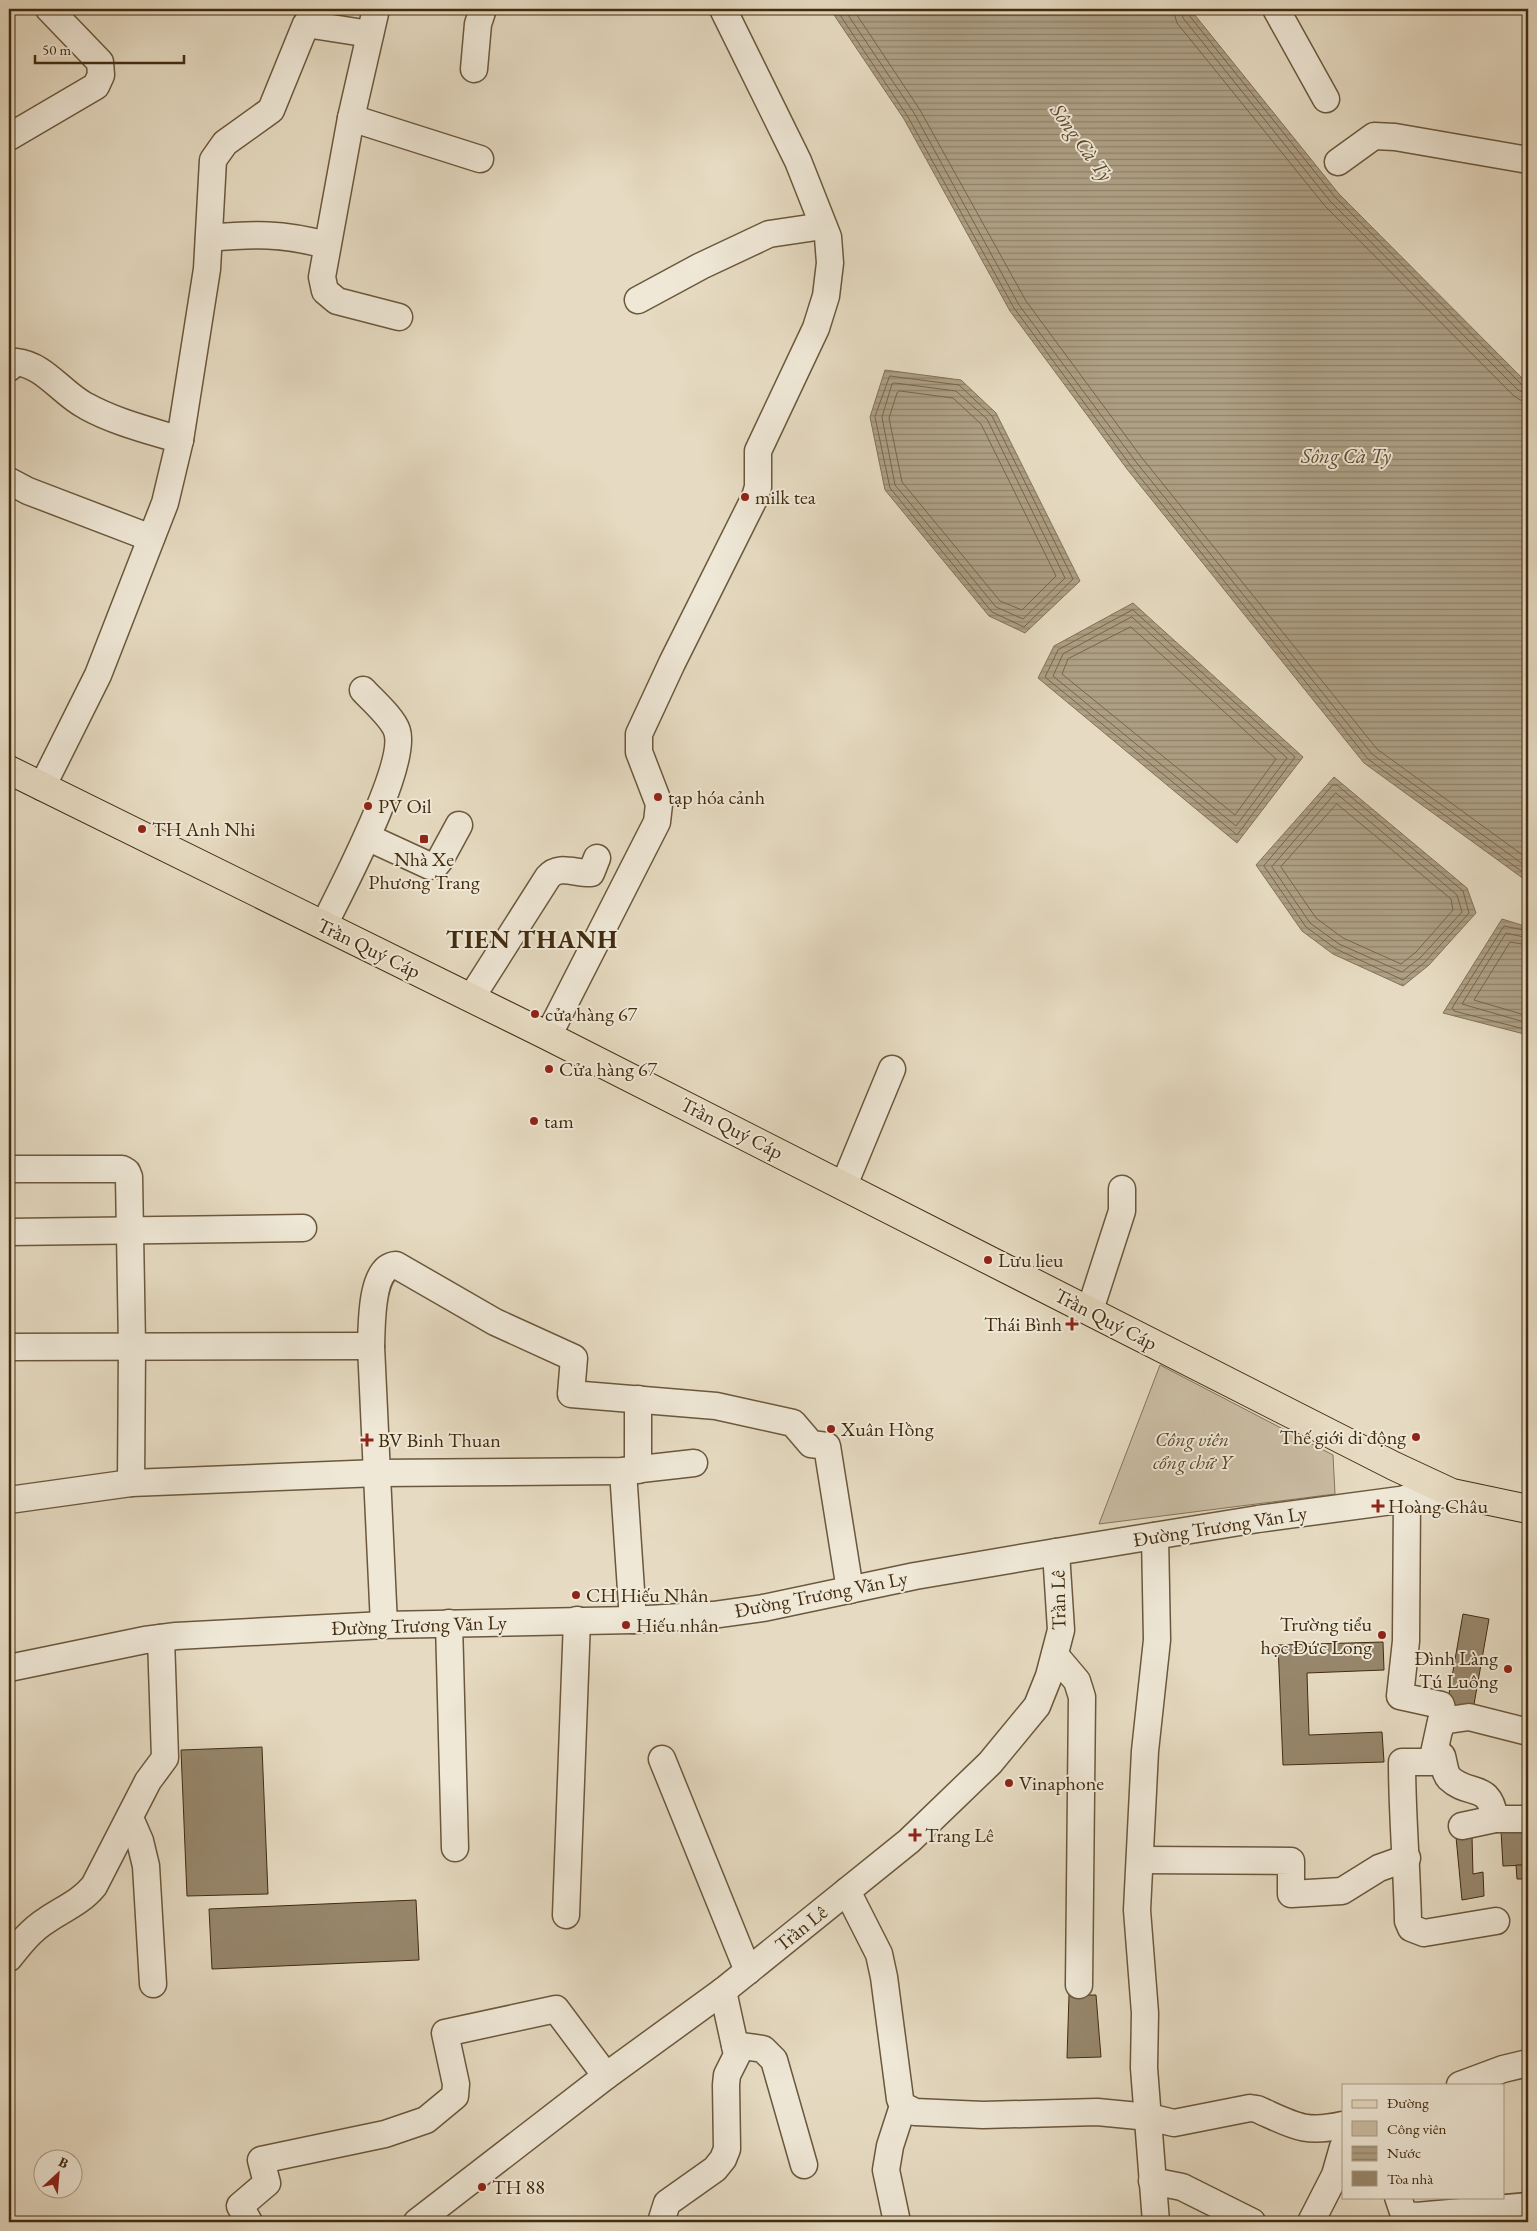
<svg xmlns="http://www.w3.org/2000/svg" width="1537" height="2231" font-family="'EB Garamond',serif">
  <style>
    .green { fill: #cabda4; stroke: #86745a }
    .water { fill: url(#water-rules); stroke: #837256 }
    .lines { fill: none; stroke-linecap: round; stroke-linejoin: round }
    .shore { stroke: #78664a; stroke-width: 1 }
    .building { fill: #97876c; stroke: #422c0f }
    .minor-casing { stroke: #6b583c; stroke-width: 29 }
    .major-casing { stroke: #422c0f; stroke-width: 30 }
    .minor { stroke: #efe8d7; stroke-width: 26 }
    .major { stroke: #e6dbc2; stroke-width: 28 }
    .poi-dot { fill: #8f2418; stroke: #efe8d7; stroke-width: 2 }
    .labels { text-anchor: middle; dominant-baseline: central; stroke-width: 4; stroke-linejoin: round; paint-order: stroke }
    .poi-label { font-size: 20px; fill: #422c0f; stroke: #efe8d7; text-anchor: start }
    .street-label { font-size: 20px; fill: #422c0f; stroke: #efe8d7 }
    .park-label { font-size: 20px; font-style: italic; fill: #5d492d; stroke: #efe8d7 }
    .water-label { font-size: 21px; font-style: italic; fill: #5d492c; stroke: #efe8d7 }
    .district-label { font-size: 25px; font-weight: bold; letter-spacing: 1px; fill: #422c0f; stroke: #efe8d7 }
  </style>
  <defs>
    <pattern id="water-rules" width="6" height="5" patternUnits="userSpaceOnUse" patternTransform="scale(1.25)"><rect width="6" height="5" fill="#aea085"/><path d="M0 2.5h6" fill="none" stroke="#8f836b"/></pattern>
  </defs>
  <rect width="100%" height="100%" fill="#e6dbc2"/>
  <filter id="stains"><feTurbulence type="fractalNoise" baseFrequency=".004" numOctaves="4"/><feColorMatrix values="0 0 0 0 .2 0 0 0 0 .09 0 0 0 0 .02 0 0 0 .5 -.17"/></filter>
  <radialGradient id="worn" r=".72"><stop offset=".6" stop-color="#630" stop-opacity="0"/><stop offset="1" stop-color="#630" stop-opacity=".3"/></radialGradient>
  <path class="green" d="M1160 1365 1333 1455 1335 1494 1099 1524Z"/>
  <g class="water">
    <path d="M830 9H1190L1339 194 1528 384V882L1364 763 1127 469 1010 311 904 119Z"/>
    <path d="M885 370 961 380 996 413 1080 581 1025 633 989 616 885 490 870 417Z"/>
    <path d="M1133 603 1303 757 1237 843 1038 678 1054 646Z"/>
    <path d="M1334 777 1467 888 1476 913 1429 965 1403 986 1333 954 1302 931 1256 865Z"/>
    <path d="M1502 919 1528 927V1035L1443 1013Z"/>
  </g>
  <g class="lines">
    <g class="shore">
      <path d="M836 9 908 117 1014 308 1131 466 1368 759 1528 876"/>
      <path d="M844 9 914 113 1019 305 1136 462 1372 754 1528 868"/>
      <path d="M853 9 920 110 1026 301 1142 458 1377 749 1528 859"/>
      <path d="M1173 9 1177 23 1325 206 1513 395 1520 400 1528 401"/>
      <path d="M1181 9 1183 18 1330 201 1518 390 1528 394"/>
      <path d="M1187 9 1188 14 1335 197 1523 386 1528 387"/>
      <path d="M890 376 959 385 992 416 1073 579 1024 627 992 612 890 488 875 417Z"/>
      <path d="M895 383 956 391 987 419 1065 578 1023 619 996 607 895 485 882 417 892 384Z"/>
      <path d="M900 391 953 398 981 424 1056 576 1022 610 1000 601 902 482 889 418 897 393Z"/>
      <path d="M1133 610 1295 757 1237 835 1045 677 1058 650Z"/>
      <path d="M1132 617 1287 758 1236 826 1053 676 1063 654Z"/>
      <path d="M1131 627 1276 759 1235 815 1062 674 1068 659Z"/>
      <path d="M1333 785H1337L1463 891 1469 913 1425 962 1403 980 1336 949 1306 927 1264 866Z"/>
      <path d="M1336 793 1457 895 1462 912 1421 957 1402 972 1339 944 1310 923 1272 867Z"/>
      <path d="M1337 804 1451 899 1453 910 1416 952 1401 964 1343 938 1316 918 1281 867Z"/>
      <path d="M1528 931 1504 926 1452 1008 1454 1011 1528 1030"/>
      <path d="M1528 938 1506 933 1462 1004 1528 1023"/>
      <path d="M1528 945 1510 942 1474 1000 1528 1016"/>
    </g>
  </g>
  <g class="building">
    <path d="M1463 1614 1489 1619 1473 1710 1447 1705Z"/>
    <path d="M1383 1642 1384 1670 1307 1673 1309 1735 1382 1732 1384 1762 1283 1765 1278 1645Z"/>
    <path d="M262 1747 268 1894 187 1896 181 1750Z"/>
    <path d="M1528 1829V1865L1503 1866 1501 1831Z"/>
    <path d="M1472 1836 1473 1874 1483 1872 1484 1896 1462 1900 1456 1837Z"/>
    <path d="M1516 1865H1528V1879H1517Z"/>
    <path d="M416 1900 419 1960 212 1969 209 1909Z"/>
    <path d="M1069 1995H1096L1101 2057 1067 2058Z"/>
  </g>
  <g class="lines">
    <defs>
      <g id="minor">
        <path d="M376 9 351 118 322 277 325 291 337 301 399 317"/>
        <path d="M1276 9 1326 99"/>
        <path d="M474 69 478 24 483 9"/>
        <path d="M351 118 480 159"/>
        <path d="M9 137 96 86 101 75 100 62 49 9"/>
        <path d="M1338 162 1374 136 1395 137 1528 160"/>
        <path d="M209 238C254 234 282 233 326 245"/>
        <path d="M638 300 701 266 769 234 823 226"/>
        <path d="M9 368 16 362C45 365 61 393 86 406 115 422 148 430 180 440"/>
        <path d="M9 481 28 491 151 538"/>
        <path d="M42 787 98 675 165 503 180 440 207 269 213 160 225 143 271 110 306 24 370 34"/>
        <path d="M367 837 430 866 436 865 440 860 459 825"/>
        <path d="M324 925C341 890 408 765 397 731 393 718 372 700 363 690"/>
        <path d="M471 998 548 877C559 864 576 874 591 873L597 858"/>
        <path d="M548 1036 657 822 659 804 639 752V734L672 663 755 497 758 487V451L816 328 826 296 830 263 828 237 798 161 723 9"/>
        <path d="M9 1169H122L127 1172 129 1177 132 1346 131 1483"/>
        <path d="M844 1185 892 1069"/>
        <path d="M9 1232 303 1228"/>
        <path d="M1090 1310 1122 1211V1189"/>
        <path d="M9 1347 371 1346"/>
        <path d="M638 1470V1399"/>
        <path d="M623 1471 633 1620"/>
        <path d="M1407 1498 1406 1641 1400 1696 1441 1705 1443 1713 1440 1728"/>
        <path d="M9 1500 131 1483 378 1473 623 1471 694 1463"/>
        <path d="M1155 1536 1157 1640 1145 1751 1137 1910 1145 2013 1144 2068 1156 2222"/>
        <path d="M449 1623 455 1848"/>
        <path d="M384 1625 371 1346C372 1326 370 1267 396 1265L495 1322 574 1358 571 1394 716 1406 793 1423 811 1444 827 1446 850 1590"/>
        <path d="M1055 1655 1077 1681 1082 1697 1079 1985"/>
        <path d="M9 1668 145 1640 176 1636 384 1625 633 1620 713 1615 763 1608 915 1576 1056 1552 1258 1519 1452 1493"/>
        <path d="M1433 1757 1442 1756C1444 1763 1445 1774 1449 1778 1470 1798 1489 1780 1495 1819H1528"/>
        <path d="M662 1759 748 1971"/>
        <path d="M130 1818 140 1841 146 1866 153 1984"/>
        <path d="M1462 1826 1495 1819"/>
        <path d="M1140 1860 1291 1861V1894L1342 1891 1379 1868 1407 1858"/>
        <path d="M847 1891 879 1954 884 1977 900 2099 903 2106 915 2112 983 2115 1097 2112 1149 2117 1174 2123 1250 2108 1257 2109C1293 2125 1304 2134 1343 2125"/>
        <path d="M566 1915 577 1620"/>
        <path d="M1496 1921 1424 1933 1411 1928 1408 1921C1407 1868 1402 1815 1402 1762H1432L1441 1721 1469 1717 1528 1732"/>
        <path d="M9 1958C20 1944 31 1930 47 1920 63 1909 81 1902 94 1886L148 1781 165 1758 161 1638"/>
        <path d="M735 2045 763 2049 774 2060 804 2165"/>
        <path d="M1460 2085 1503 2069 1528 2063"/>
        <path d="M1152 2181 1182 2187 1252 2222"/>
        <path d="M1398 2197 1404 2215 1416 2216 1528 2206"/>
        <path d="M249 2222 240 2206 267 2183 261 2160 385 2134 426 2120 455 2096 456 2084 445 2033 556 2009 606 2076"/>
        <path d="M417 2222 606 2076 723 1991 909 1841 990 1763 1037 1706 1049 1676 1061 1630 1056 1552"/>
        <path d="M661 2222 667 2203 715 2169 723 2159 727 2149 726 2085 727 2075 737 2055 723 1991"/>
        <path d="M897 2222 886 2170 890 2146 903 2106"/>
        <path d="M1311 2222 1335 2175 1343 2147"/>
      </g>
      <path id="major" d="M9 770 548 1036 1394 1466 1452 1493 1528 1509"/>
    </defs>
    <use href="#minor" class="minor-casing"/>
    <use href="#major" class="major-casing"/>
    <use href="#minor" class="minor"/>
    <use href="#major" class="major"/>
  </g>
  <g class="poi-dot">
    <circle cx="745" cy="497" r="5"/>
    <circle cx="658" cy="797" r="5"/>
    <circle cx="368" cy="806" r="5"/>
    <circle cx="142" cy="829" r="5"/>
    <rect x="419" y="834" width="10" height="10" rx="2.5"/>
    <circle cx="535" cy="1014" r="5"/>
    <circle cx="549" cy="1069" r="5"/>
    <circle cx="534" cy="1121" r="5"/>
    <circle cx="988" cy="1260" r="5"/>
    <path d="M1069.5 1316.5h5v5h5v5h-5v5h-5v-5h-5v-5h5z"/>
    <circle cx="831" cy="1429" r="5"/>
    <circle cx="1416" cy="1437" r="5"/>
    <path d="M364.5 1432.5h5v5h5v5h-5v5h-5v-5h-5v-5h5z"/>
    <path d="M1375.5 1498.5h5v5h5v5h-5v5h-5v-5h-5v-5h5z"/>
    <circle cx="576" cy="1595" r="5"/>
    <circle cx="626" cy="1625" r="5"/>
    <circle cx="1382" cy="1635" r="5"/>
    <circle cx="1508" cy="1669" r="5"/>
    <circle cx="1009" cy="1783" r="5"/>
    <path d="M912.5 1827.5h5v5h5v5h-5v5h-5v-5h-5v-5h5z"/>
    <circle cx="482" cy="2187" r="5"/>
  </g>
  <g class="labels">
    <g class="poi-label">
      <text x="755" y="497">milk tea</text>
      <text x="668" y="797">tạp hóa cảnh</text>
      <text x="378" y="806">PV Oil</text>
      <text x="152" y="829">TH Anh Nhi</text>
      <text x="424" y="859" text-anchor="middle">Nhà Xe<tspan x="424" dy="23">Phương Trang</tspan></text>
      <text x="545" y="1014">cửa hàng 67</text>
      <text x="559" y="1069">Cửa hàng 67</text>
      <text x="544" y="1121">tam</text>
      <text x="998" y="1260">Lưu lieu</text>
      <text x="1062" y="1324" text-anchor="end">Thái Bình</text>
      <text x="841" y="1429">Xuân Hồng</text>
      <text x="1406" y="1437" text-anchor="end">Thế giới di động</text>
      <text x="378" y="1440">BV Binh Thuan</text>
      <text x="1388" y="1506">Hoàng Châu</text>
      <text x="586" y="1595">CH Hiếu Nhân</text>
      <text x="1372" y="1624" text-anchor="end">Trường tiểu<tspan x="1372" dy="23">học Đức Long</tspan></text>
      <text x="636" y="1625">Hiếu nhân</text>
      <text x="1498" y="1658" text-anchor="end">Đình Làng<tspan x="1498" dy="23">Tú Luông</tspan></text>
      <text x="1019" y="1783">Vinaphone</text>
      <text x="925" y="1835">Trang Lê</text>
      <text x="492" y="2187">TH 88</text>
    </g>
    <g class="street-label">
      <text transform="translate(369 948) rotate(26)">Trần Quý Cáp</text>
      <text transform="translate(732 1128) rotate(27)">Trần Quý Cáp</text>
      <text transform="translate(1106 1319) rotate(27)">Trần Quý Cáp</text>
      <text transform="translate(1220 1526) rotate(-9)">Đường Trương Văn Ly</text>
      <text transform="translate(821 1594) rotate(-11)">Đường Trương Văn Ly</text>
      <text transform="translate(1058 1600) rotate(-91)">Trần Lê</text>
      <text transform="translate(419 1625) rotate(-2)">Đường Trương Văn Ly</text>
      <text transform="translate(801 1928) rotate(-39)">Trần Lê</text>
    </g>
    <g class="park-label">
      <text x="1192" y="1439">Công viên<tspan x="1192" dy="23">cổng chữ Y</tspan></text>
    </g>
    <g class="water-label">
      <text transform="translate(1082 142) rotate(54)">Sông Cà Ty</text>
      <text x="1346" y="455">Sông Cà Ty</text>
    </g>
    <g class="district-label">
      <text x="532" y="939">TIEN THANH</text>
    </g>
  </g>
  <rect width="1537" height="2231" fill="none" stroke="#e6dbc2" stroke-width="30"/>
  <rect x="10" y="10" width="1517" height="2211" fill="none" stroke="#422c0f" stroke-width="2.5"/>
  <rect x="15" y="15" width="1507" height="2201" fill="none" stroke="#422c0f"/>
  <rect x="1342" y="2084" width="162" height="115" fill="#efe8d7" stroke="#aa9d87"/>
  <rect x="1352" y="2100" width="25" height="8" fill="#e6dbc2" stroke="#aa9d87"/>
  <text x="1387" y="2108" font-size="15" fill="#422c0f">Đường</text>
  <rect x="1352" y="2121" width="25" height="15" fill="#cabda4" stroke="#aa9d87"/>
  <text x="1387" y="2134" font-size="15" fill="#422c0f">Công viên</text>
  <rect x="1352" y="2146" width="25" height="15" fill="url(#water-rules)" stroke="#aa9d87"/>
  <text x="1387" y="2158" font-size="15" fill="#422c0f">Nước</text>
  <rect x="1352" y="2171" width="25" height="15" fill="#97876c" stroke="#aa9d87"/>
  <text x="1387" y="2184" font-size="15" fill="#422c0f">Tòa nhà</text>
  <g transform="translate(58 2174) rotate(26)"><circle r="24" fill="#efe8d7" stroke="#aa9d87"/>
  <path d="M0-4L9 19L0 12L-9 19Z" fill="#8f2418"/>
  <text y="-8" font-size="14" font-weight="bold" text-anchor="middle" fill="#422c0f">B</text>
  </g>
  <path d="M35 55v8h149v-8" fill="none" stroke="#422c0f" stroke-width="2.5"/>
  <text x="42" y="55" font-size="15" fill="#422c0f" stroke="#efe8d7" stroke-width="4" paint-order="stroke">50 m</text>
  <rect width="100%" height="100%" filter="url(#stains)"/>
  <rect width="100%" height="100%" fill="url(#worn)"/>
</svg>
